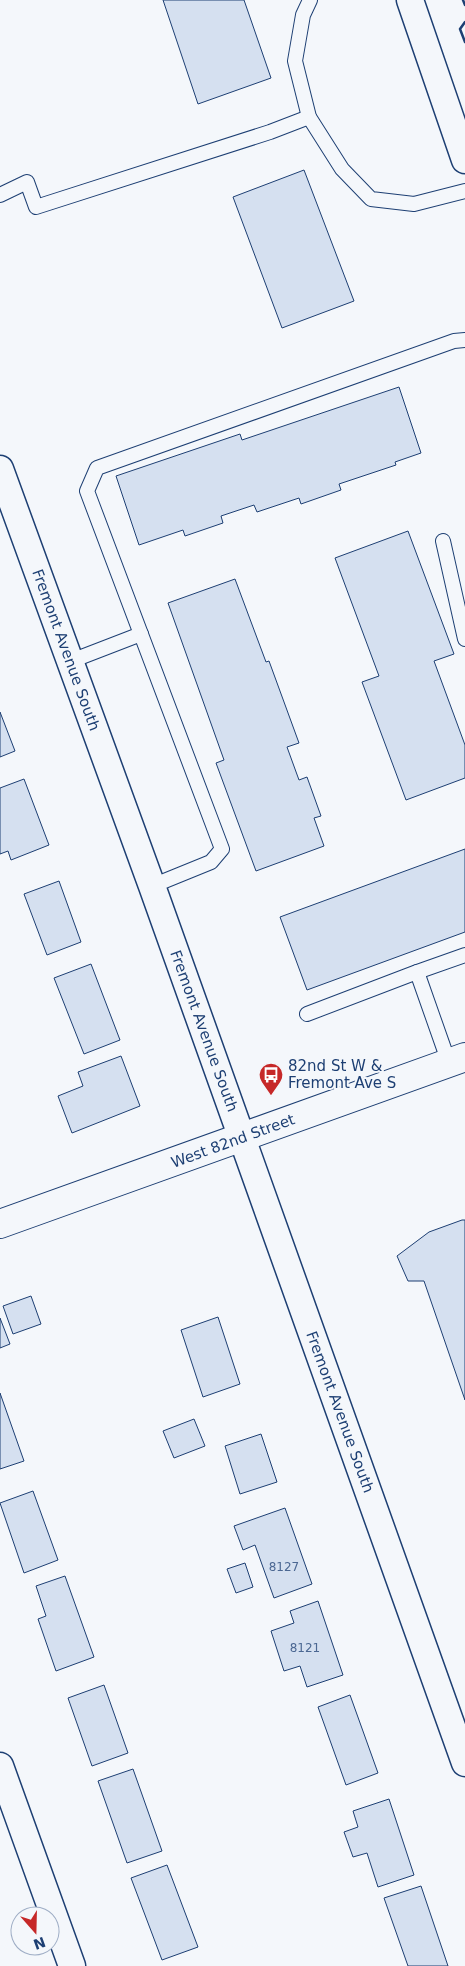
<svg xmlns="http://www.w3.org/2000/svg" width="465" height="1966" font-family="'DejaVu Sans',sans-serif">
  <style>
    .building { fill: #d5e0f0; stroke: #1d3f73 }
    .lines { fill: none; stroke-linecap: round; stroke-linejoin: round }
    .service-casing { stroke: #1d3f73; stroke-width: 16 }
    .minor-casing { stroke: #1d3f73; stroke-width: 29 }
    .tertiary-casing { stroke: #1d3f73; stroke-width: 30 }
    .service { stroke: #f4f7fb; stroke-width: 14 }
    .minor { stroke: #f4f7fb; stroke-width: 26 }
    .tertiary { stroke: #f4f7fb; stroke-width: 28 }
    .wall { stroke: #1d3f73; stroke-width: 2.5 }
    .labels { text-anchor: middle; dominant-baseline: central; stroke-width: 4; stroke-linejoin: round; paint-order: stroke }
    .number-label { font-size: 12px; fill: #4b6792 }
    .street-label { font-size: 15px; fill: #1d3f73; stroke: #f4f7fb }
    .poi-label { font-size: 15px; fill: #1d3f73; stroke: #f4f7fb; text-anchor: start }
  </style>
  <rect width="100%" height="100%" fill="#f4f7fb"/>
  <g class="building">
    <path d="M163 0H244L271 78 198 104Z"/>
    <path d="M304 170 354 301 282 328 233 197Z"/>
    <path d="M399 387 421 453 395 462 396 465 339 484 341 490 301 504 299 498 257 512 254 505 221 516 223 523 185 536 183 530 139 545 116 476 240 434 242 440Z"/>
    <path d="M408 531 454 654 434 661 465 745V778L406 800 362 682 379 676 335 558Z"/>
    <path d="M235 579 266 662 269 661 299 743 287 747 299 780 307 777 321 816 314 818 324 846 256 871 216 763 224 760 168 603Z"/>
    <path d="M0 712 15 751 0 757Z"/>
    <path d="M24 779 49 845 11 860 8 851 0 854V788Z"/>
    <path d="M465 849V932L307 990 280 917Z"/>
    <path d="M59 881 81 942 47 955 24 894Z"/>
    <path d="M91 964 120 1040 84 1054 54 978Z"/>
    <path d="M121 1056 140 1106 72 1133 58 1096 83 1086 78 1072Z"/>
    <path d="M462 1220H465V1400L424 1281H408L397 1256 429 1232Z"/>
    <path d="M31 1296 41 1324 13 1334 3 1306Z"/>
    <path d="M218 1317 240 1384 203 1397 181 1330Z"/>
    <path d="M0 1318 10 1344 0 1348Z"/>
    <path d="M0 1393 24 1461 0 1469Z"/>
    <path d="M194 1419 205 1446 174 1458 163 1431Z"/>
    <path d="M261 1434 277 1482 240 1494 225 1446Z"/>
    <path d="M33 1491 58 1560 24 1573 0 1503Z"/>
    <path d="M285 1508 312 1584 274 1598 255 1545 243 1550 234 1526Z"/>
    <path d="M245 1563 253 1587 236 1593 227 1569Z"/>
    <path d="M65 1576 94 1657 56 1671 38 1619 46 1616 36 1586Z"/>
    <path d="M318 1601 343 1675 307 1687 300 1666 284 1671 271 1631 294 1623 290 1611Z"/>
    <path d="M104 1685 128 1753 92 1766 68 1698Z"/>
    <path d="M350 1695 378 1773 346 1785 318 1707Z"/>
    <path d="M133 1769 162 1851 127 1863 98 1781Z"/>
    <path d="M389 1799 414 1875 378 1887 367 1853 353 1857 344 1832 358 1827 353 1811Z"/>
    <path d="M167 1865 198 1947 162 1960 131 1878Z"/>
    <path d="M421 1886 448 1966H408L384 1898Z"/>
  </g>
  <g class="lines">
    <defs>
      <g id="service">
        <path d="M310 0 303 15 295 61 309 117 342 169 371 199 414 204 465 191"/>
        <path d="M0 195 27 182 36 207 270 132 309 117"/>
        <path d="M443 541 465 639"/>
        <path d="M71 661 141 634"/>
        <path d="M152 886 211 862 222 849 87 491 97 468 454 341 465 340"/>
        <path d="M307 1014 417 972"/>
        <path d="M449 1063 417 972 465 955"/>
      </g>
      <g id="minor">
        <path d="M410 0 465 160"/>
        <path d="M0 469 152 886 465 1763"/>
        <path d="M0 1766 72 1966"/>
      </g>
      <path id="tertiary" d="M0 1224 465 1057"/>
    </defs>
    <use href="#service" class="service-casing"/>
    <use href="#minor" class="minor-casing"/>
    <use href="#tertiary" class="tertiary-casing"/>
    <use href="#service" class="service"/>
    <use href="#minor" class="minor"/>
    <use href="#tertiary" class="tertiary"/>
    <g class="wall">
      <path d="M463 0 465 5"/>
      <path d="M465 22 460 29 465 42"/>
    </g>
  </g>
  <defs>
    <symbol id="bus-pin" viewBox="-11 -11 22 30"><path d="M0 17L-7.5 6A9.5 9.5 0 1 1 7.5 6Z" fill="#c62828" stroke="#f4f7fb"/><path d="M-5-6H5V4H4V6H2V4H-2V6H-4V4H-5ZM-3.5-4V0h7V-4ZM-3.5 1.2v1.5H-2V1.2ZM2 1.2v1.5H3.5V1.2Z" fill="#fff"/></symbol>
  </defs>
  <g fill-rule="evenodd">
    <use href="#bus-pin" x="257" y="1061" width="28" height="38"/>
  </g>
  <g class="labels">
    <g class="number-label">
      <text x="284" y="1567">8127</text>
      <text x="305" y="1648">8121</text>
    </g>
    <g class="street-label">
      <text transform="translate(66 650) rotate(70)">Fremont Avenue South</text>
      <text transform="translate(204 1031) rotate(70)">Fremont Avenue South</text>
      <text transform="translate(233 1141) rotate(-20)">West 82nd Street</text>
      <text transform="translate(340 1412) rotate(70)">Fremont Avenue South</text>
    </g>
    <g class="poi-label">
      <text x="288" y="1066">82nd St W &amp;<tspan x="288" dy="17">Fremont Ave S</tspan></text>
    </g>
  </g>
  <g transform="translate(35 1931) rotate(160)"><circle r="24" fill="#f4f7fb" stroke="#9eadc5"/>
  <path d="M0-4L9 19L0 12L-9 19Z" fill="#c62828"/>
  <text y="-8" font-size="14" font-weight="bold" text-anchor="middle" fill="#1d3f73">N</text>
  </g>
</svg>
